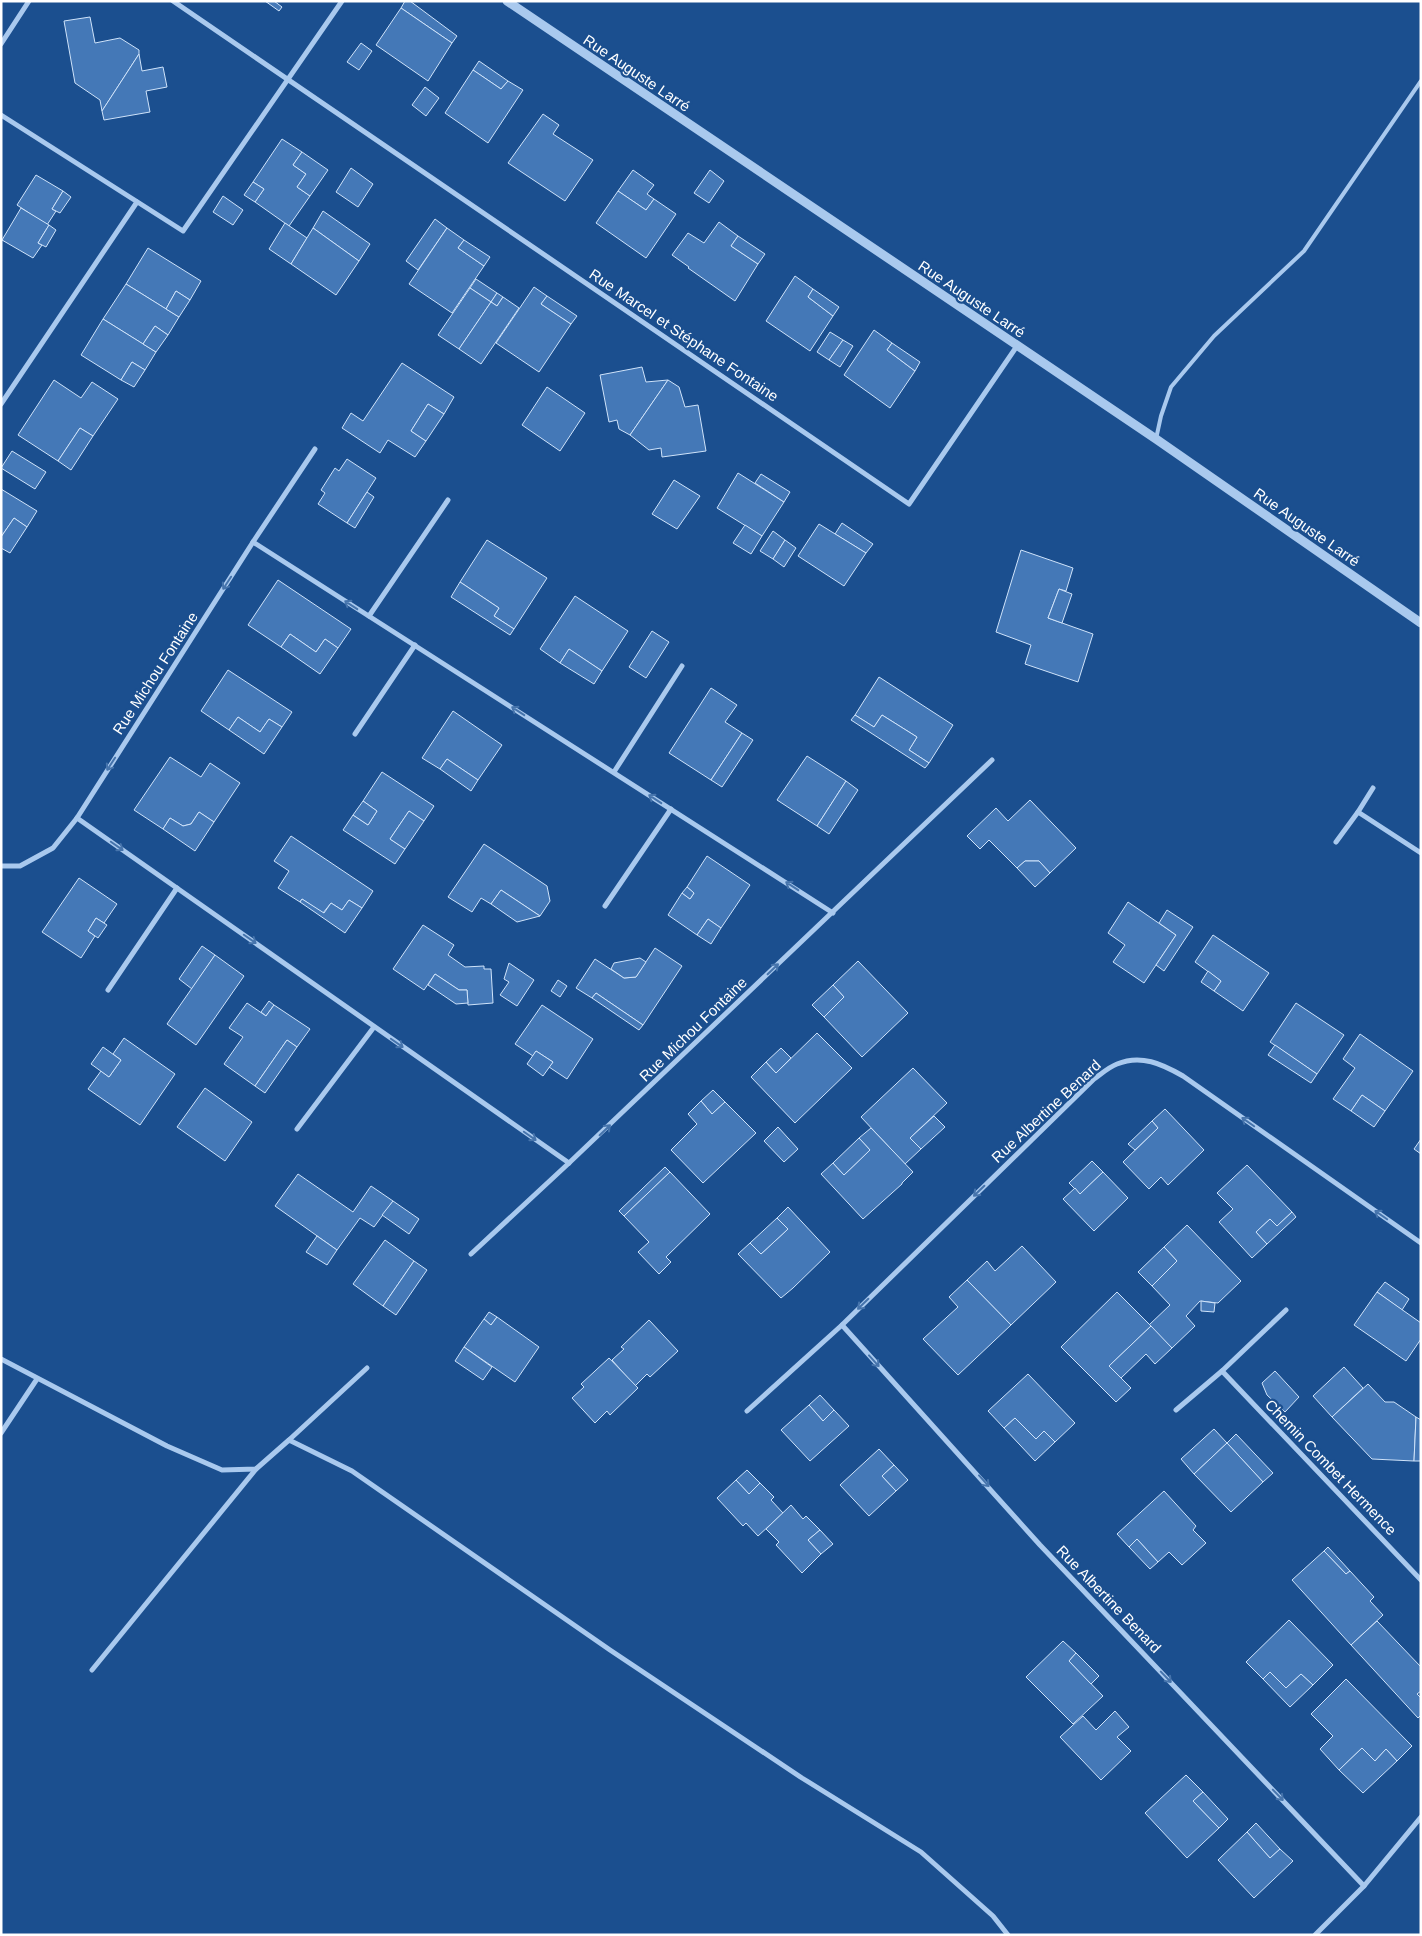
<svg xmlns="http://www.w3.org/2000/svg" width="1422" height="1936" font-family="Helvetica,sans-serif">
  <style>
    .building { fill: #4478b7; stroke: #cfe3fa }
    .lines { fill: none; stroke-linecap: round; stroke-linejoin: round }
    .service { stroke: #a9c9ee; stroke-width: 4 }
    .minor { stroke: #a9c9ee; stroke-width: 5 }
    .tertiary { stroke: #a9c9ee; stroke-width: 9 }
    .oneway { stroke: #4674ac }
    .labels { text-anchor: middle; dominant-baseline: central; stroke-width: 4.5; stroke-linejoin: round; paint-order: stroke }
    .street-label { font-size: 15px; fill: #fff; stroke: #1b4f8f }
  </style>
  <rect width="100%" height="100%" fill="#1b4f8f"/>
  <g class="building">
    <path d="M265 1H274L282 7 279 11Z"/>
    <path d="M405 1H410L457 36 452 43 401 8Z"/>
    <path d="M401 8 452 43 428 81 376 45Z"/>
    <path d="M90 17 95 43 120 38 139 50V54L102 111 100 100 75 83 64 21Z"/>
    <path d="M361 43 372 51 359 70 347 62Z"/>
    <path d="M139 54 142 71 163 67 167 87 146 91 150 112 104 120 102 111Z"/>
    <path d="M479 61 508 81 501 89 473 70Z"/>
    <path d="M473 70 501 89 508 81 523 90 488 143 445 113Z"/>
    <path d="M425 87 439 98 426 116 412 105Z"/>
    <path d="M543 114 559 125 553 134 593 160 565 201 508 163Z"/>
    <path d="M282 139 302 152 293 165 306 174 297 187 310 196 289 226 255 202 264 189 253 182Z"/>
    <path d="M302 152 328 170 310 196 297 187 306 174 293 165Z"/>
    <path d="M351 168 373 184 358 207 336 192Z"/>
    <path d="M633 170 654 185 647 194 654 199 646 210 618 191Z"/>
    <path d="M710 170 724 181 709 203 694 193Z"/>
    <path d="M36 175 63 191 52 209 56 211 47 225 17 205Z"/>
    <path d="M253 182 264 189 255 202 244 195Z"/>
    <path d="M63 191 71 197 60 213 52 209Z"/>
    <path d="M618 191 646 210 654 199 676 214 646 258 596 223Z"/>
    <path d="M223 196 243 210 233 225 213 212Z"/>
    <path d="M21 208 49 225 38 243 42 245 33 258 2 240Z"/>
    <path d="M323 211 370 244 359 261 313 228Z"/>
    <path d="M435 219 447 228 418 270 406 261Z"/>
    <path d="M719 222 738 236 731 246 758 264 735 301 688 268 689 267 672 255 688 233 704 243Z"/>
    <path d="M285 223 307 238 291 264 269 249Z"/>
    <path d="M49 225 56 230 46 247 38 243Z"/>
    <path d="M313 228 359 261 336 295 291 264Z"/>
    <path d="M447 228 464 240 458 248 484 266 452 313 409 284Z"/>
    <path d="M738 236 765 254 758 264 731 246Z"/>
    <path d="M464 240 490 257 484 266 458 248Z"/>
    <path d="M148 248 201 281 190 300 176 291 166 309 126 284Z"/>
    <path d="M795 276 813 289 808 297 833 316 810 351 766 321Z"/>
    <path d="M476 279 497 293 491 302 470 288Z"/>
    <path d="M126 284 179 317 168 335 155 326 143 344 103 319Z"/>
    <path d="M534 287 547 296 541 304 571 324 539 372 496 343Z"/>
    <path d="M470 288 491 302 459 349 438 335Z"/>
    <path d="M813 289 839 307 833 316 808 297Z"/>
    <path d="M176 291 190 300 179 317 166 309Z"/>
    <path d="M497 293 503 297 497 306 491 302Z"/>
    <path d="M547 296 577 316 571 324 541 304Z"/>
    <path d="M503 297 519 308 481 364 459 349 491 302 497 306Z"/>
    <path d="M103 319 156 352 145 370 132 362 121 380 81 355Z"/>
    <path d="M155 326 168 335 156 352 143 344Z"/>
    <path d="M874 330 892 343 887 350 915 371 890 408 844 375Z"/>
    <path d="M830 332 843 340 829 360 817 352Z"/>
    <path d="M843 340 853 346 840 367 829 360Z"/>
    <path d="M892 343 920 362 915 371 887 350Z"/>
    <path d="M132 362 145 370 134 387 121 380Z"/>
    <path d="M402 363 454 397 444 414 428 404 411 431 426 441 415 457 388 440 380 453 342 428 351 413 363 421Z"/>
    <path d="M642 367 646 382 668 380 630 435 619 429 617 420 609 422 600 375Z"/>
    <path d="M54 380 81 398 92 382 118 399 93 436 80 428 58 461 18 435Z"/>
    <path d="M668 380 679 387 685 407 698 405 706 451 662 457 661 448 649 450 630 435Z"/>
    <path d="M547 387 585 413 560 451 522 425Z"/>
    <path d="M428 404 444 414 426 441 411 431Z"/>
    <path d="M80 428 93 436 71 470 58 461Z"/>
    <path d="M12 451 46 472 35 489 1 468Z"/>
    <path d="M347 459 376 478 347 523 318 504 325 493 321 490 335 468 339 471Z"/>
    <path d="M738 473 784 502 762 536 717 508Z"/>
    <path d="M761 474 790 492 784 502 755 483Z"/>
    <path d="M674 480 700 496 677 529 652 514Z"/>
    <path d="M1 489 37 511 27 527 14 518 1 537Z"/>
    <path d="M367 492 374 497 355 528 347 523Z"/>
    <path d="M14 518 27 527 10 553 1 548V537Z"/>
    <path d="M842 523 873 544 866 553 835 534Z"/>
    <path d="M819 524 866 553 844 586 798 556Z"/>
    <path d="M745 525 762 536 751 554 733 543Z"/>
    <path d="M773 531 785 540 773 559 760 551Z"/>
    <path d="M487 540 547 578 514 629 494 616 499 608 460 582Z"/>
    <path d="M785 540 796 548 784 567 773 559Z"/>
    <path d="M1021 550 1073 568 1066 591 1059 589 1048 618 1093 634 1078 682 1025 664 1031 645 996 632Z"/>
    <path d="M278 580 351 629 338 648 325 639 316 652 290 634 281 647 248 625Z"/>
    <path d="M460 582 499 608 494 616 514 629 510 635 451 597Z"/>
    <path d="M1059 589 1072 594 1062 623 1048 618Z"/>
    <path d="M575 596 628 631 602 671 569 649 560 663 540 649Z"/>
    <path d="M652 631 669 642 646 678 629 667Z"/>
    <path d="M290 634 316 652 325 639 338 648 320 674 281 647Z"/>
    <path d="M569 649 602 671 594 684 560 663Z"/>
    <path d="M228 670 292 712 282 727 269 719 260 732 238 717 229 730 201 711Z"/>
    <path d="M879 677 953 725 929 763 909 750 917 737 882 715 874 727 855 715Z"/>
    <path d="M711 688 737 705 725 722 742 733 711 780 669 753Z"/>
    <path d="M453 711 502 745 478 780 447 759 440 769 422 758Z"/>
    <path d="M855 715 874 727 882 715 917 737 909 750 929 763 925 768 851 720Z"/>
    <path d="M238 717 260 732 269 719 282 727 264 754 229 730Z"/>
    <path d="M742 733 753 740 722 787 711 780Z"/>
    <path d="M807 756 846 781 817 826 777 800Z"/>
    <path d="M170 757 201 777 210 763 240 783 214 822 199 812 191 824 183 826 170 818 163 829 134 810Z"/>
    <path d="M447 759 478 780 471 791 440 769Z"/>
    <path d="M382 772 434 806 424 821 409 811 390 839 405 849 395 864 343 830 353 815 368 825 377 811 363 801Z"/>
    <path d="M846 781 858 790 829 834 817 826Z"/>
    <path d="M1030 800 1076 848 1050 873 1039 861H1025L1017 868 989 840 980 849 967 836 996 808 1008 821Z"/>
    <path d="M363 801 377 811 368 825 353 815Z"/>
    <path d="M409 811 424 821 405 849 390 839Z"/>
    <path d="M199 812 214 822 195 851 163 829 170 818 183 826 191 824Z"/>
    <path d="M291 836 373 891 362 908 349 900 342 910 331 903 323 913 302 899 300 902 278 888 289 871 274 861Z"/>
    <path d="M484 844 547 886 550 901 540 916 501 890 491 904 481 898 472 912 448 897Z"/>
    <path d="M707 856 750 885 721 928 708 919 697 935 668 915 682 893 690 899 694 893 687 887Z"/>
    <path d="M1025 861H1039L1050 873 1035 887 1017 868Z"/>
    <path d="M79 878 117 904 104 923 96 918 88 931 95 936 81 958 42 932Z"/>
    <path d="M687 887 694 893 690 899 682 893Z"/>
    <path d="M501 890 540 916 517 922 491 904Z"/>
    <path d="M302 899 324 913 331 903 342 910 349 900 362 908 345 933 300 902Z"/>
    <path d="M1128 902 1176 935 1144 983 1113 962 1125 945 1108 933Z"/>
    <path d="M1167 910 1193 927 1164 971 1156 965 1176 935 1159 923Z"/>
    <path d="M96 918 107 925 98 938 88 931Z"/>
    <path d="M708 919 721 928 711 944 697 935Z"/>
    <path d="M423 925 454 945 448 955 465 967 484 966V969H491L493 1003 468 1005 467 990H459L435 974 424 990 393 969Z"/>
    <path d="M1213 935 1269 973 1243 1011 1214 991 1221 981 1195 962Z"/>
    <path d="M202 946 215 955 192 989 179 979Z"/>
    <path d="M655 948 682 966 643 1025 596 993 592 998 576 988 595 959 624 978 636 977Z"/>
    <path d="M215 955 244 976 196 1045 167 1024Z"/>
    <path d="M640 958 646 962 636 977 624 978 611 969 614 963Z"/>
    <path d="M858 961 908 1013 862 1057 824 1017 844 997 833 985Z"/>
    <path d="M509 963 534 980 517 1006 500 995 509 982 504 979Z"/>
    <path d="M1208 971 1221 981 1214 991 1201 982Z"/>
    <path d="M435 974 459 990H467L468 1003 456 1004 428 985Z"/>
    <path d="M558 980 567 986 560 997 551 991Z"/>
    <path d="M833 985 844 997 824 1017 812 1005Z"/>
    <path d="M596 993 643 1025 639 1030 592 998Z"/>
    <path d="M269 1001 274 1005 266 1016 261 1012Z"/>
    <path d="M247 1003 266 1016 274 1005 310 1029 297 1047 287 1040 255 1086 224 1064 243 1037 229 1028Z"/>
    <path d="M1296 1003 1344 1035 1317 1074 1270 1042Z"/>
    <path d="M542 1005 593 1039 567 1079 549 1067 553 1062 536 1051 533 1056 515 1044Z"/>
    <path d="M817 1033 852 1068 795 1123 751 1077 766 1062 776 1073Z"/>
    <path d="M1360 1034 1413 1071 1385 1111 1362 1095 1351 1111 1333 1099 1355 1068 1343 1059Z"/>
    <path d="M124 1038 175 1074 140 1125 88 1089 101 1071 109 1077 121 1060 113 1054Z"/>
    <path d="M287 1040 297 1047 265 1093 255 1086Z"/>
    <path d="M1275 1045 1317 1074 1311 1083 1268 1055Z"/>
    <path d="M103 1047 121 1060 109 1077 91 1064Z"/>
    <path d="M781 1048 791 1058 776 1073 766 1062Z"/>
    <path d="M536 1051 553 1062 543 1076 527 1064Z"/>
    <path d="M913 1068 947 1103 910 1138 921 1149 905 1164 861 1117Z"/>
    <path d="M205 1088 252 1122 225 1161 177 1127Z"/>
    <path d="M713 1090 725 1102 712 1114 701 1101Z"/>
    <path d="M1362 1095 1385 1111 1374 1127 1351 1111Z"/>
    <path d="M701 1101 712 1114 725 1102 756 1133 703 1183 671 1150 697 1124 688 1114Z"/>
    <path d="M1165 1109 1204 1150 1168 1185 1161 1177 1149 1189 1123 1162 1158 1128 1152 1121Z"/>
    <path d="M934 1116 945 1127 921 1149 910 1138Z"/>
    <path d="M1152 1121 1158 1128 1135 1150 1128 1144Z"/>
    <path d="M778 1127 798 1149 784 1162 764 1141Z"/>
    <path d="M871 1128 913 1172 902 1183V1184L863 1219 821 1174 833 1163 844 1175 870 1150 859 1138Z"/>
    <path d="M859 1138 870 1150 844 1175 833 1163Z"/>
    <path d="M1421 1139V1154L1414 1149Z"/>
    <path d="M1092 1161 1103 1172 1080 1194 1069 1183Z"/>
    <path d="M1247 1165 1292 1212 1277 1226 1270 1219 1256 1232 1267 1244 1252 1258 1219 1222 1233 1209 1217 1193Z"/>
    <path d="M665 1167 670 1172 624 1216 619 1211Z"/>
    <path d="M670 1172 710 1214 666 1257 671 1262 659 1274 638 1252 649 1242 624 1216Z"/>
    <path d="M1103 1172 1128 1198 1094 1231 1063 1199 1075 1188 1080 1194Z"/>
    <path d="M298 1174 353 1212 371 1186 393 1201 374 1227 360 1218 337 1250 275 1206Z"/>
    <path d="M393 1201 419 1219 409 1234 382 1215Z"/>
    <path d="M788 1207 830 1252 793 1288 781 1298 738 1254 750 1243 761 1254 788 1229 777 1218Z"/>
    <path d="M1292 1212 1296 1217 1267 1244 1256 1232 1270 1219 1277 1226Z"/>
    <path d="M777 1218 788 1229 761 1254 750 1243Z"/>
    <path d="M1187 1225 1241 1281 1218 1303 1200 1301 1186 1316 1195 1326 1172 1348 1149 1325 1170 1305 1152 1286 1177 1261 1164 1247Z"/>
    <path d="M317 1236 337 1250 327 1265 306 1252Z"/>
    <path d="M385 1240 414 1261 383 1306 353 1284Z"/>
    <path d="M1022 1246 1056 1282 1011 1325 967 1280 987 1261 995 1271Z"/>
    <path d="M1164 1247 1177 1261 1152 1286 1138 1272Z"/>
    <path d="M414 1261 427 1270 396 1315 383 1306Z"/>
    <path d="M967 1280 1011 1325 958 1375 923 1339 958 1307 949 1297Z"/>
    <path d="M1385 1282 1409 1299 1402 1310 1377 1292Z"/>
    <path d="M1117 1292 1151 1326 1109 1366 1131 1388 1116 1402 1061 1347Z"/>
    <path d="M1377 1292 1421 1323V1339L1406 1361 1354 1325Z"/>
    <path d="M1201 1301 1215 1303 1214 1312 1201 1311Z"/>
    <path d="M489 1312 497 1317 491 1325 484 1319Z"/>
    <path d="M497 1317 539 1347 515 1382 464 1347 484 1319 491 1325Z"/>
    <path d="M649 1320 678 1351 650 1377 647 1374 635 1386 612 1360 624 1349 621 1347Z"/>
    <path d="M1151 1326 1172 1348 1155 1364 1146 1354 1121 1378 1109 1366Z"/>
    <path d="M464 1347 492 1367 483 1380 455 1361Z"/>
    <path d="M609 1358 638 1388 610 1415 607 1411 595 1423 572 1398 584 1387 581 1384Z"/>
    <path d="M1344 1367 1363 1388 1332 1417 1313 1396Z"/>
    <path d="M1275 1371 1299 1397 1285 1412 1267 1395 1262 1383Z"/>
    <path d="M1028 1374 1075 1423 1055 1442 1044 1431 1036 1439 1015 1418 1004 1428 988 1411Z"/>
    <path d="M1368 1384 1385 1402H1394L1416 1417 1414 1461 1372 1459 1332 1417Z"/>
    <path d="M820 1395 834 1410 823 1421 809 1405Z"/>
    <path d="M809 1405 823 1421 834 1410 849 1426 810 1461 781 1430Z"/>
    <path d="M1416 1417 1421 1420V1461H1414Z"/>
    <path d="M1015 1418 1036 1439 1044 1431 1055 1442 1035 1461 1004 1428Z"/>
    <path d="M1214 1429 1227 1443 1194 1474 1181 1459Z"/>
    <path d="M1236 1434 1273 1473 1263 1482 1227 1443Z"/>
    <path d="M1227 1443 1263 1482 1231 1512 1194 1474Z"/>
    <path d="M879 1449 894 1465 882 1476 896 1491 869 1516 840 1485Z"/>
    <path d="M894 1465 908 1480 896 1491 882 1476Z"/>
    <path d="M747 1470 760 1483 749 1494 736 1480Z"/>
    <path d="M736 1480 749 1494 760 1483 774 1497 771 1500 783 1513 758 1536 746 1523 743 1526 717 1498Z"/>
    <path d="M1164 1491 1196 1526 1193 1530 1206 1543 1182 1565 1169 1552 1158 1562 1137 1539 1129 1547 1117 1534Z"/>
    <path d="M791 1505 803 1519 806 1516 820 1530 808 1540 821 1554 802 1573 776 1545 779 1542 766 1529Z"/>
    <path d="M820 1530 833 1544 821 1554 808 1540Z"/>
    <path d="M1137 1539 1158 1562 1150 1569 1129 1547Z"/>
    <path d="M1328 1547 1350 1571 1346 1574 1324 1551Z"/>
    <path d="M1324 1551 1346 1574 1350 1571 1374 1597 1370 1601 1383 1615 1351 1645 1292 1580Z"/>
    <path d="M1289 1620 1333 1665 1313 1685 1301 1674 1286 1688 1270 1672 1263 1679 1246 1662Z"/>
    <path d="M1377 1621 1421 1667V1691L1417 1694 1421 1698V1715L1418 1718 1351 1645Z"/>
    <path d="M1063 1641 1076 1653 1069 1661 1103 1696 1073 1724 1026 1677Z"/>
    <path d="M1076 1653 1099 1676 1091 1684 1069 1661Z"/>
    <path d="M1270 1672 1286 1688 1301 1674 1313 1685 1290 1707 1263 1679Z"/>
    <path d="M1346 1679 1412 1746 1397 1761 1386 1749 1375 1761 1362 1748 1339 1770 1320 1749 1333 1736 1311 1714Z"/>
    <path d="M1115 1711 1129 1727 1117 1737 1131 1751 1101 1780 1060 1737 1083 1716 1096 1730Z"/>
    <path d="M1362 1748 1375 1761 1386 1749 1397 1761 1363 1793 1339 1770Z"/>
    <path d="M1186 1775 1203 1792 1193 1801 1219 1828 1187 1858 1145 1813Z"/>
    <path d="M1203 1792 1228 1819 1219 1828 1193 1801Z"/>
    <path d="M1256 1823 1280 1849 1270 1858 1247 1832Z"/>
    <path d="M1247 1832 1270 1858 1280 1849 1293 1861 1254 1898 1218 1860Z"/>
  </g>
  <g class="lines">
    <path class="service" d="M1156 439 1161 416 1171 387 1214 336 1304 251 1421 81"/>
    <g class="minor">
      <path d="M173 1 909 504 1017 346"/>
      <path d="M1 44 29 1"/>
      <path d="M1 115 183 231 342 1"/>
      <path d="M1 404 137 202"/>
      <path d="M253 542 833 913"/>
      <path d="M369 616 448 500"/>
      <path d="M355 734 415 645"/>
      <path d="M614 772 682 666"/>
      <path d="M1358 812 1373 788"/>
      <path d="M77 818 569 1163"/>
      <path d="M1336 842 1358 812 1421 853"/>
      <path d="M1 866H20L53 848 77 818 253 542 315 449"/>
      <path d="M605 906 671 809"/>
      <path d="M108 990 177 888"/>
      <path d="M297 1129 374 1027"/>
      <path d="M471 1254 569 1163 992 760"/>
      <path d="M842 1325 1040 1545 1364 1886"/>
      <path d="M1 1359 167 1446 222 1470 256 1469 289 1440 352 1471 610 1650 802 1778 921 1852 993 1916 1008 1935"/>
      <path d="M1222 1371 1421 1580"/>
      <path d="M1176 1410 1222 1371 1286 1310"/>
      <path d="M747 1411 842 1325 1094 1079C1101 1074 1109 1067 1117 1064 1141 1054 1162 1064 1183 1076L1421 1243"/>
      <path d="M1 1433 37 1379"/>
      <path d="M289 1440 367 1368"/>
      <path d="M92 1670 256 1469"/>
      <path d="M1315 1935 1364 1886 1421 1817"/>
    </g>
    <path class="tertiary" d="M507 1 1156 439 1421 623"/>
  </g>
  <defs><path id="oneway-shaft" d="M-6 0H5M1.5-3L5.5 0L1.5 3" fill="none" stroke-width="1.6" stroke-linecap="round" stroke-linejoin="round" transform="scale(1.25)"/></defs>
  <g class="oneway">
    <use href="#oneway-shaft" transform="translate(227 583) rotate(123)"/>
    <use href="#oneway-shaft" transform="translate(351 605) rotate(-147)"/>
    <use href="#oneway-shaft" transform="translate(518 711) rotate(-147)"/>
    <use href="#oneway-shaft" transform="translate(111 764) rotate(123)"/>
    <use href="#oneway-shaft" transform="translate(655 799) rotate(-147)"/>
    <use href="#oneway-shaft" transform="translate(117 846) rotate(35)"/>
    <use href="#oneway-shaft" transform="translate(792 886) rotate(-147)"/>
    <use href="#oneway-shaft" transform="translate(250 939) rotate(35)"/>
    <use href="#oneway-shaft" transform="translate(773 969) rotate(-44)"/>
    <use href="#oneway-shaft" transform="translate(397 1043) rotate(35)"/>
    <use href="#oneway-shaft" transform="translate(1248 1122) rotate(-145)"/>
    <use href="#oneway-shaft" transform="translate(605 1130) rotate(-44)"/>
    <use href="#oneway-shaft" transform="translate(530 1136) rotate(35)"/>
    <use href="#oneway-shaft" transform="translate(979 1191) rotate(136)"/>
    <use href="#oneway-shaft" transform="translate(1381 1215) rotate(-145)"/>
    <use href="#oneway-shaft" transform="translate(863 1304) rotate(136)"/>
    <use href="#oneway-shaft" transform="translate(874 1361) rotate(48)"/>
    <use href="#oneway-shaft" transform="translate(984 1481) rotate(48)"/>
    <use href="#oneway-shaft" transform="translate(1166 1677) rotate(46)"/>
    <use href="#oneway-shaft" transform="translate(1278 1795) rotate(46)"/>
  </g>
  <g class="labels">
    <g class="street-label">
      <text transform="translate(637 73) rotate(34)">Rue Auguste Larré</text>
      <text transform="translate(972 299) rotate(34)">Rue Auguste Larré</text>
      <text transform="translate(684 335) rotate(34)">Rue Marcel et Stéphane Fontaine</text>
      <text transform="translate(1307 527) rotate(35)">Rue Auguste Larré</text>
      <text transform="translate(155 673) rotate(-57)">Rue Michou Fontaine</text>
      <text transform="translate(693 1029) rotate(-44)">Rue Michou Fontaine</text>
      <text transform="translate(1046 1111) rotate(-43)">Rue Albertine Benard</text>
      <text transform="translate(1331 1467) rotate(46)">Chemin Combet Hermence</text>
      <text transform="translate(1109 1599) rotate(46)">Rue Albertine Benard</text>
    </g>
  </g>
  <rect width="1422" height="1936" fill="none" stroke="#ffffff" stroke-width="5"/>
</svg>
